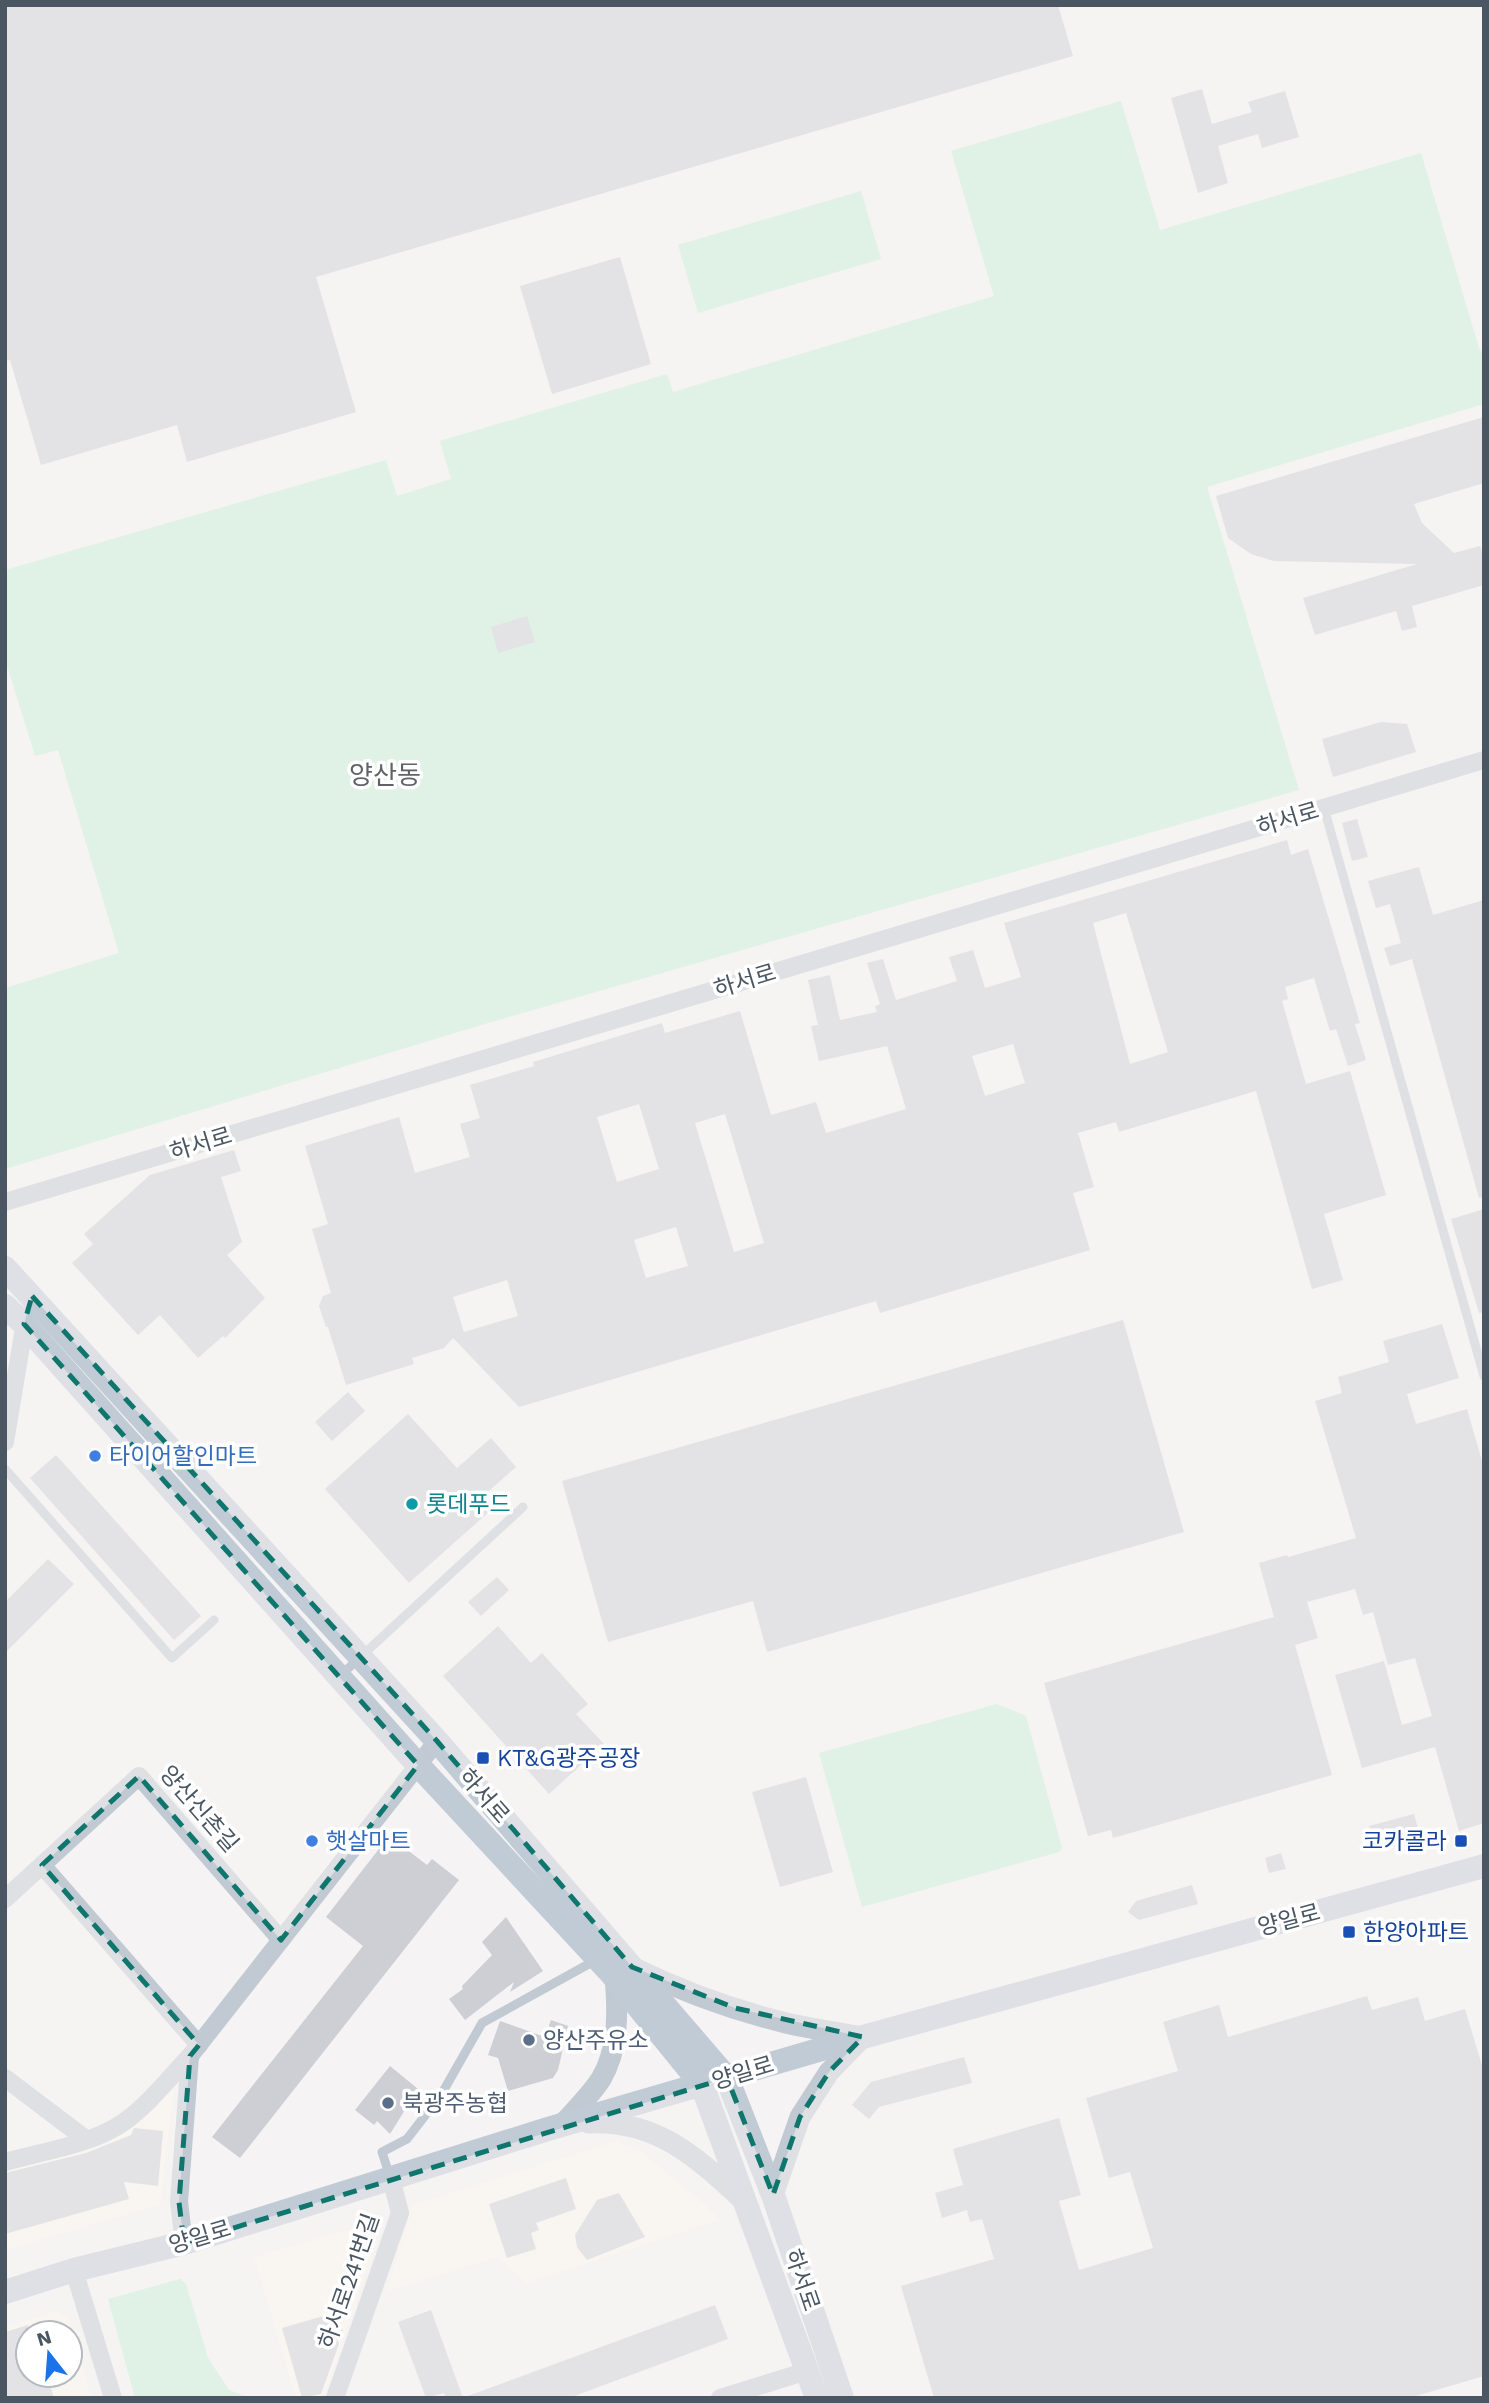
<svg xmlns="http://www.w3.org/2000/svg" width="1489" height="2403" font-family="'Work Sans','Noto Sans KR',sans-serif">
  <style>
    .commercial { fill: #fdf9ef; fill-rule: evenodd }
    .green { fill: #c3f1d5 }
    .building { fill: #cdcfd5; fill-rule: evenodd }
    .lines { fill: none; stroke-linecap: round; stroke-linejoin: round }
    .service { stroke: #c1cad2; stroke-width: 9 }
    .minor { stroke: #c1cad2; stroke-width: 18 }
    .tertiary { stroke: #c1cad2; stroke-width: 21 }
    .secondary { stroke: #c1cbd6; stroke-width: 24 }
    .marked { fill: none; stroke: #0f766e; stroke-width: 5; stroke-dasharray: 14 9; stroke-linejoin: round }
    .shop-dot { fill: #3f7fe0; stroke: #fff; stroke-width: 2.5 }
    .culture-dot { fill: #0f9aa8; stroke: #fff; stroke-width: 2.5 }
    .transit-dot { fill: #1a4fb4; stroke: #fff; stroke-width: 2.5 }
    .service-dot { fill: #5c6f8a; stroke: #fff; stroke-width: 2.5 }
    .labels { text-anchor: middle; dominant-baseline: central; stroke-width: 7; stroke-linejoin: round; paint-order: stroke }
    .street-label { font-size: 23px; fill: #4a5661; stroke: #fff }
    .shop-label { font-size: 23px; fill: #366cbe; stroke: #fff; text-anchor: start }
    .culture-label { font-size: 23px; fill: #0d838f; stroke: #fff; text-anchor: start }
    .transit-label { font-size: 23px; fill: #164399; stroke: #fff; text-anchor: start }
    .service-label { font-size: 23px; fill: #4e5e75; stroke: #fff; text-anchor: start }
    .quarter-label { font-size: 26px; fill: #5f6368; stroke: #fff }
  </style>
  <rect width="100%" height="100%" fill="#f5f3f3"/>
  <g class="commercial">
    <path d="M165 2085 174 2086 160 2205 5 2250V2166L118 2134Z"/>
    <path d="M616 2141 640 2151 705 2204 719 2220 526 2283 498 2257 387 2291 412 2205Z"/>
    <path d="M382 2220V2228L323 2398H296L254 2257Z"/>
    <path d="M57 2311 68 2318 91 2398H5V2327ZM28 2333H70V2375H28Z"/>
  </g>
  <g class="green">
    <path d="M1121 101 1160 230 1421 153 1479 348 1484 356V404L1207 487 1299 790 488 1023 5 1169V988L119 953 58 750 35 756 5 659V570L386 460 397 496 451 479 440 441 667 374 673 392 994 296 951 151Z"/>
    <path d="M861 191 881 259 698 313 678 245Z"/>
    <path d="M997 1704 1026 1716 1062 1848 1059 1852 862 1907 819 1753Z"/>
    <path d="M180 2279 186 2284 208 2358 229 2390 250 2398H135L108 2299Z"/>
  </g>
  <g class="building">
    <path d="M5 5H1058L1073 56 316 277 356 412 187 462 177 425 41 465 10 360 5 361Z"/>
    <path d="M1202 89 1212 124 1252 112 1248 102 1285 91 1299 137 1262 148 1258 134 1218 146 1228 183 1198 193 1171 98Z"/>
    <path d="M620 257 651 364 552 394 520 286Z"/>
    <path d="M1484 417V483L1414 504 1422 523 1454 553 1480 546 1484 558V585L1412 606 1417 627 1402 631 1396 611 1315 635 1303 598 1417 564 1274 561 1251 554 1228 538 1216 496Z"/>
    <path d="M527 616 535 642 498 653 491 627Z"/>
    <path d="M1381 722 1407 724 1416 752 1333 777 1322 739Z"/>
    <path d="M1357 819 1368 857 1352 861 1342 823Z"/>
    <path d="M1287 840 1291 855 1308 849 1360 1023 1355 1024 1366 1060 1348 1066 1336 1029 1330 1031 1314 978 1285 987 1288 999 1282 1001 1306 1084 1350 1071 1386 1195 1324 1214 1343 1280 1312 1289 1256 1091 1119 1132 1116 1122 1078 1133 1094 1187 1073 1193 1090 1250 880 1313 876 1301 519 1407 453 1338 444 1348 412 1358 414 1364 346 1385 328 1327H326L319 1306 323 1296 331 1293 312 1229 328 1224 305 1146 399 1117 415 1173 470 1157 460 1124 480 1118 470 1085 534 1066 533 1062 662 1023 665 1033 740 1011 771 1115 816 1102 826 1133 906 1109 887 1046 819 1061 811 1026 818 1025 808 980 830 975 840 1020 877 1012 875 1006 880 1004 867 963 883 959 896 1000 957 981 949 957 973 950 985 988 1021 977 1004 923ZM1126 913 1168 1052 1130 1064 1093 923ZM1013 1044 1025 1083 985 1096 972 1056ZM639 1104 659 1169 617 1182 597 1117ZM725 1114 764 1243 734 1252 695 1123ZM676 1227 688 1266 646 1278 634 1240ZM507 1280 518 1316 464 1332 453 1297Z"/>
    <path d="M1419 867 1433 915 1484 900V1197L1479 1198 1412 959 1390 966 1384 948 1401 943 1390 904 1376 908 1368 881Z"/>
    <path d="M234 1150 241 1171 221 1177 242 1242 227 1255 265 1298 225 1338 223 1336 198 1358 160 1315 138 1335 72 1263 93 1244 84 1234 150 1175Z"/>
    <path d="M1484 1209V1312L1479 1313 1451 1219Z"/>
    <path d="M1123 1320 1184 1532 767 1652 753 1601 608 1642 562 1481Z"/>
    <path d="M1442 1324 1459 1378 1407 1394 1416 1424 1467 1409 1484 1468V1823L1459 1831 1435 1747 1362 1768 1335 1675 1384 1661 1402 1725 1432 1716 1415 1658 1388 1665 1373 1612 1363 1615 1355 1589 1307 1602 1318 1638 1295 1645 1332 1775 1113 1838 1111 1830 1088 1836 1044 1683 1274 1617 1259 1563 1287 1555 1288 1557 1356 1538 1315 1401 1342 1393 1338 1377 1389 1362 1383 1341Z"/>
    <path d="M348 1392 365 1411 332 1441 315 1422Z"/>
    <path d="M408 1414 457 1468 491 1438 516 1467 481 1498 491 1510 409 1583 325 1489Z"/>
    <path d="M56 1455 201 1616 174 1640 30 1478Z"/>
    <path d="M48 1559 74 1584 5 1653V1602Z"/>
    <path d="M497 1577 509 1590 481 1616 468 1602Z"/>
    <path d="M498 1626 531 1663 542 1653 588 1704 576 1714 604 1744 549 1794 443 1676Z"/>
    <path d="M806 1777 833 1872 780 1887 752 1792Z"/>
    <path d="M1414 1814 1419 1832 1375 1845 1369 1826Z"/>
    <path d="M389 1836 427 1865 432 1859 459 1880 240 2158 212 2137 363 1946 326 1917Z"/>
    <path d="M1281 1853 1286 1869 1269 1873 1265 1858Z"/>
    <path d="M1192 1885 1198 1904 1139 1920 1128 1912 1136 1901Z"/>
    <path d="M506 1917 543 1971 510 1992 514 1982 465 2020 449 1999 463 1989 462 1986 492 1955 482 1942Z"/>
    <path d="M1367 1996 1372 2010 1418 1997 1425 2021 1465 2009 1484 2072V2376L1409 2398H934L901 2286 994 2259 982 2219 970 2222 967 2210 942 2218 935 2193 963 2185 953 2149 1059 2118 1081 2195 1059 2201 1079 2270 1153 2248 1130 2172 1109 2178 1086 2098 1178 2071 1163 2022 1219 2005 1228 2037Z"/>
    <path d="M551 2020 568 2026 558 2070 553 2078 508 2091 498 2058 488 2055 500 2021 545 2037Z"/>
    <path d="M964 2057 972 2083 879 2107 869 2119 852 2105 871 2082Z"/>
    <path d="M390 2066 418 2089 390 2134 377 2121 374 2125 355 2110Z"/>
    <path d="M134 2128 163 2131 158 2186 124 2182 129 2199 5 2234V2173L86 2153 131 2135Z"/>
    <path d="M566 2178 576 2209 536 2223 539 2230 531 2233 536 2249 507 2258 489 2204Z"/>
    <path d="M619 2193 645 2237 587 2260 577 2247 575 2235 597 2200Z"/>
    <path d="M715 2305 728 2339 569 2398H468V2396Z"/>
    <path d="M431 2310 463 2398H446L444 2393 426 2398 398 2322Z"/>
    <path d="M337 2312 343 2332 335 2334 339 2344 321 2394 302 2398 282 2328Z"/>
    <path d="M28 2325V2375H47L54 2398H5V2332Z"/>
  </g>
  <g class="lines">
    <g class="service">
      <path d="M1324 808 1484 1376"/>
      <path d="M5 1469 172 1658 214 1620"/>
      <path d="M341 1675 523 1507"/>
      <path d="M390 2177 382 2152 407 2139 441 2095 482 2023 596 1960"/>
    </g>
    <g class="minor">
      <path d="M5 1202 1484 760"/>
      <path d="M5 1442 26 1316"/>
      <path d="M42 1865 199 2045"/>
      <path d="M5 1899 139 1776 281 1940"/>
      <path d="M5 2078 87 2140"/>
      <path d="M5 2162C44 2151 91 2145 124 2122 149 2104 169 2078 190 2056L437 1741"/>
      <path d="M184 2243 179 2202 190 2056"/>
      <path d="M74 2270 113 2398"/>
      <path d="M335 2398 400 2213 391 2178"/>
      <path d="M720 2398 807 2371"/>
    </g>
    <g class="tertiary">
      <path d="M632 1967C681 1991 733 2010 786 2023 811 2029 836 2032 861 2037"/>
      <path d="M588 2123C657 2119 697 2158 744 2201"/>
      <path d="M562 2125C575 2110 590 2096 601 2079 619 2049 618 2010 615 1977"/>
      <path d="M773 2195 800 2117 829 2072 863 2037"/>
    </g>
    <g class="secondary">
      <path d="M5 1268 437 1741 727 2078 773 2195 842 2398"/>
      <path d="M5 1306 24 1324 418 1765 610 1972 702 2085 817 2398"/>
      <path d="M5 2292 74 2270 184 2243 548 2129 863 2037 1484 1866"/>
    </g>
  </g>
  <path d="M0 0H1489V2403H0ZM32 1296 437 1741 632 1967 735 2008 863 2037 829 2072 800 2117 773 2195 727 2078 184 2243 179 2202 190 2056 199 2045 42 1865 139 1776 281 1940 418 1765 24 1324Z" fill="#f5f3f3" fill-opacity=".55" fill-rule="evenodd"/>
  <path class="marked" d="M32 1296 437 1741 632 1967 735 2008 863 2037 829 2072 800 2117 773 2195 727 2078 184 2243 179 2202 190 2056 199 2045 42 1865 139 1776 281 1940 418 1765 24 1324Z"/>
  <g class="shop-dot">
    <circle cx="95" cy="1456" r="7"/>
    <circle cx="312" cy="1841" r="7"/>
  </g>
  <circle class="culture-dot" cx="412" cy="1504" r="7"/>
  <g class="transit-dot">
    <rect x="476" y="1751" width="14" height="14" rx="3.5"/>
    <rect x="1454" y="1834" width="14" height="14" rx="3.5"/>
    <rect x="1342" y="1925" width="14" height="14" rx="3.5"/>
  </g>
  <g class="service-dot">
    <circle cx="529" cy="2040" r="7"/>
    <circle cx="388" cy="2103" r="7"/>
  </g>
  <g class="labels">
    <g class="street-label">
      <text transform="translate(1288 819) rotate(-17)">하서로</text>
      <text transform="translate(745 981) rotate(-17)">하서로</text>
      <text transform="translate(201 1144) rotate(-17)">하서로</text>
      <text transform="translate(484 1796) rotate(49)">하서로</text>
      <text transform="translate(199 1809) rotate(49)">양산신촌길</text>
      <text transform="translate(1289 1920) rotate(-15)">양일로</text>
      <text transform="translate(743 2073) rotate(-17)">양일로</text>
      <text transform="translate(200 2237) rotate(-17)">양일로</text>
      <text transform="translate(802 2280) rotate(71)">하서로</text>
      <text transform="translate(349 2281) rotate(-71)">하서로241번길</text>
    </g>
    <g class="shop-label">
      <text x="109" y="1456">타이어할인마트</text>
      <text x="326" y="1841">햇살마트</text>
    </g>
    <g class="culture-label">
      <text x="426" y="1504">롯데푸드</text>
    </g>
    <g class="transit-label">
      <text x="497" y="1758">KT&amp;G광주공장</text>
      <text x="1447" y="1841" text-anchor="end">코카콜라</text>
      <text x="1363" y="1932">한양아파트</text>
    </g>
    <g class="service-label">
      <text x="543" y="2040">양산주유소</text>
      <text x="402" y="2103">북광주농협</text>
    </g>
    <g class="quarter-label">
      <text x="385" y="775">양산동</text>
    </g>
  </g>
  <rect width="1489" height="2403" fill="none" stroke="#4a5661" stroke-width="14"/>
  <g transform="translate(49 2354) rotate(343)"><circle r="33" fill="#ffffff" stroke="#b7bbc0" stroke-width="2"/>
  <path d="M0-5L12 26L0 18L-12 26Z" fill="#1a73e8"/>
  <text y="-10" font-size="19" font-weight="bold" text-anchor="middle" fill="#4a5661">N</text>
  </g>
</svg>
